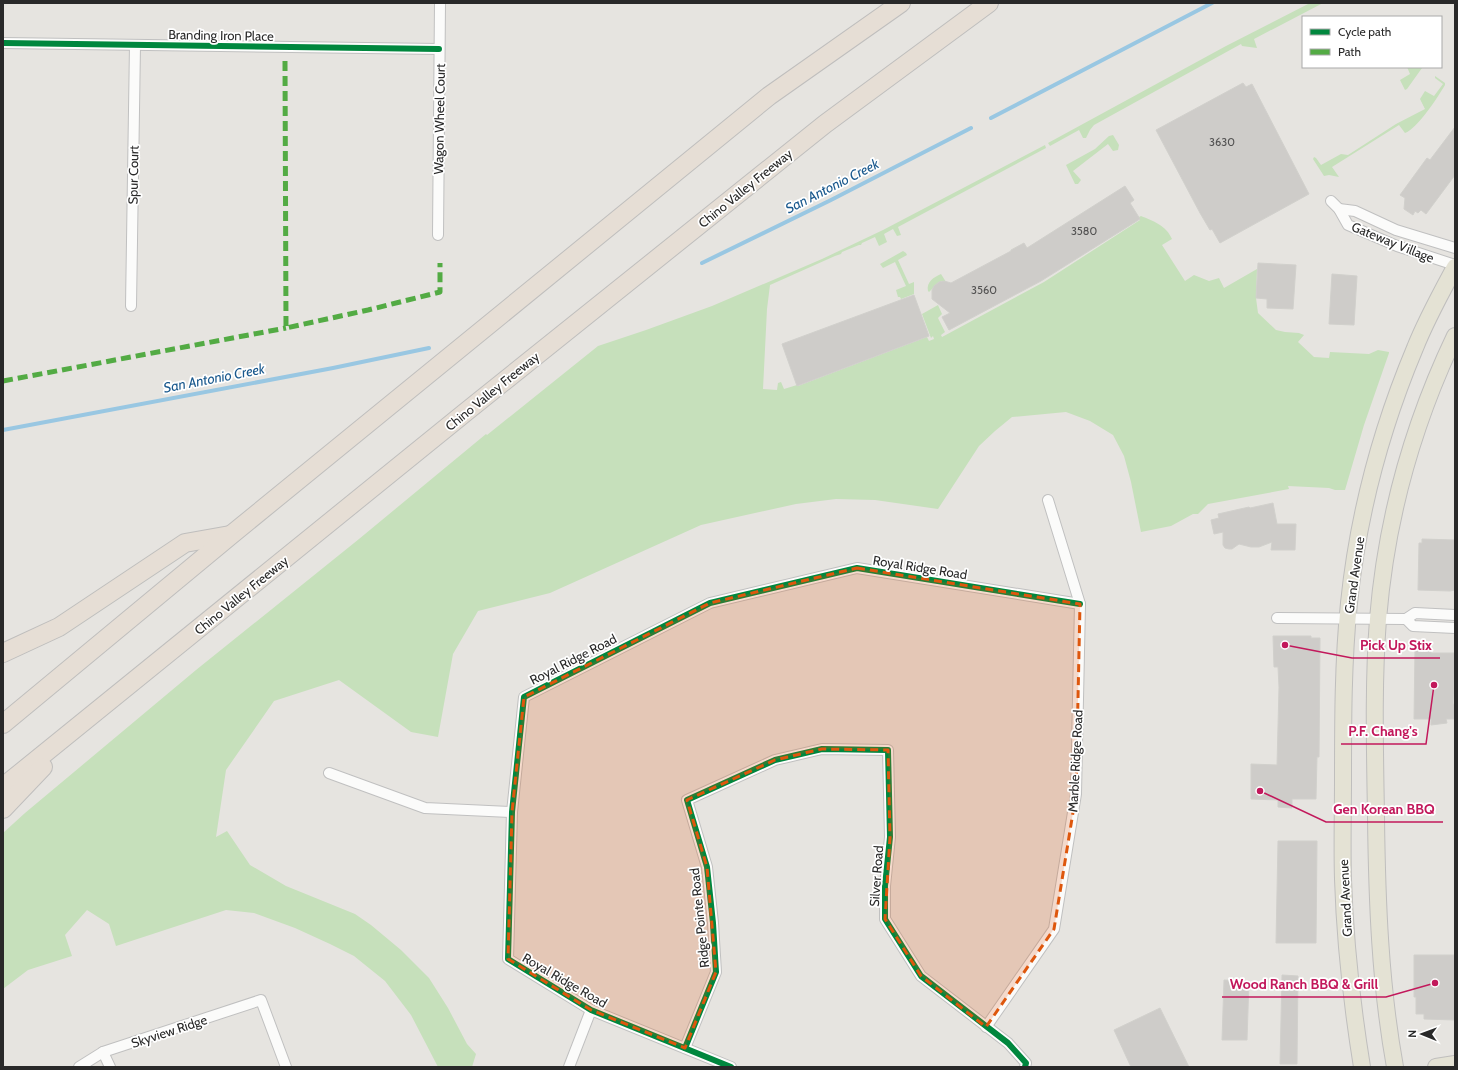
<svg xmlns="http://www.w3.org/2000/svg" width="1458" height="1070" font-family="Cabin,sans-serif">
  <style>
    .green { fill: #c6e0bb }
    .lines { fill: none; stroke-linecap: round; stroke-linejoin: round }
    .stream { stroke: #99c7e2; stroke-width: 4 }
    .building { fill: #ceccc9; stroke: #d1d0cc }
    .minor-casing { stroke: #c0c0c0; stroke-width: 12 }
    .primary-casing { stroke: #bfbebd; stroke-width: 18 }
    .motorway-casing { stroke: #bfbebd; stroke-width: 20 }
    .minor { stroke: #fbfbfa; stroke-width: 10 }
    .primary { stroke: #e4e2d4; stroke-width: 16 }
    .motorway { stroke: #e6ded5; stroke-width: 18 }
    .quiet { stroke: #53ab44; stroke-width: 5; stroke-dasharray: 10 5; stroke-linecap: butt }
    .cycleway-casing { stroke: #fff; stroke-width: 8 }
    .cycleway { stroke: #00873e; stroke-width: 6 }
    .marked { fill: #de570d; fill-opacity: 0.2; stroke: #de570d; stroke-width: 3; stroke-dasharray: 8 5; stroke-linejoin: round }
    .labels { text-anchor: middle; dominant-baseline: central; stroke-width: 3.5; stroke-linejoin: round; paint-order: stroke }
    .number-label { font-size: 11px; fill: #535252 }
    .street-label { font-size: 13px; fill: #292929; stroke: #fff }
    .water-label { font-size: 14px; font-style: italic; fill: #19588d; stroke: #fff }
    .leader { fill: none; stroke: #c2185b; stroke-width: 1.5 }
    .callout-dot { fill: #c2185b; stroke: #fff; stroke-width: 1.5 }
    .callout-label { font-size: 14px; text-anchor: middle; font-weight: bold; fill: #c2185b; stroke: #fff; stroke-width: 3.5; stroke-linejoin: round; paint-order: stroke }
  </style>
  <rect width="100%" height="100%" fill="#e6e4e0"/>
  <g class="green">
    <path d="M1310 3H1323L1254 39 1257 48 1242 46 1241 44 1094 125 1090 130 1086 138H1083L1079 130 1050 146 1048 143 1226 46Z"/>
    <path d="M1407 67H1422V68L1407 89 1405 90 1400 80 1410 74Z"/>
    <path d="M1435 76 1445 83V85C1438 97 1417 129 1405 133L1399 125 1332 167 1339 177 1329 175 1324 176 1313 159 1314 157 1316 158 1321 165 1341 154 1348 155 1396 124 1425 109 1420 99 1425 91 1434 96 1443 84 1435 78Z"/>
    <path d="M1113 135 1119 145 1118 150 1113 151 1108 144 1073 171 1081 180 1078 184H1075L1066 165 1095 149 1109 136Z"/>
    <path d="M1045 145 1046 148 898 227 901 235 897 236 893 229 884 234 887 242 879 246 875 237 862 243 861 245H859L842 252 841 254 835 256 770 285 767 309 763 389 777 390 778 383 781 382 784 389 797 385 798 386 927 337 929 341 934 339 933 336 931 338 922 314 938 305 942 314 938 318 945 332 941 335 942 337 1044 282 1140 220 1139 217 1141 216C1153 221 1166 225 1172 239L1162 245 1185 281 1194 275 1209 281 1219 278 1224 288 1257 269 1256 298 1258 313 1276 330 1285 332 1299 333 1304 335 1298 342 1314 357 1329 358 1330 352 1369 354 1378 350 1389 352V353L1364 425 1345 490H1335L1329 488 1288 486 1289 489 1208 504 1198 514H1193L1171 526 1141 532 1131 482 1124 456 1113 435 1090 421 1066 412 1012 417 995 431 979 446 938 509 875 500 836 499 796 504 701 525 550 593 478 611 453 654 438 737 411 732 339 680 274 701 226 770 216 837 227 831 250 865 286 886 355 914 371 925 401 950 429 978 448 1008 467 1044 476 1054 472 1067H438L411 1015 385 981 354 956 330 944 295 928 254 913 226 910 116 946 109 924 87 910 65 935 72 956 28 970 3 989V833L25 813 196 670 359 539 486 434 487 435 598 346 646 330 712 306 822 259 883 230Z"/>
    <path d="M903 251 906 253 907 255 898 260 909 284 914 282V294L901 299 900 297H898L896 290 906 286 895 262 883 268 880 264Z"/>
    <path d="M941 274 946 282H939L929 292 928 291C926 282 934 277 941 274Z"/>
  </g>
  <g class="lines">
    <g class="stream">
      <path d="M991 118 1212 3"/>
      <path d="M702 263 831 200 971 128"/>
      <path d="M3 430 333 368 429 348"/>
    </g>
  </g>
  <g class="building">
    <path d="M1243 83 1246 87 1252 84 1309 194 1220 243 1212 229 1210 230 1200 213 1156 130Z"/>
    <path d="M1455 127V175L1426 214 1421 210 1418 213 1415 211 1413 215 1404 209 1405 198 1400 195 1427 158 1430 160Z"/>
    <path d="M1125 186 1134 200 1130 203 1140 219 1041 281 949 330 942 317 950 313 932 299V290L934 286 939 282 944 281 951 283 1011 251V250L1024 243 1027 248Z"/>
    <path d="M1258 263 1296 265 1293 309 1267 308V299L1256 298Z"/>
    <path d="M1332 274 1357 276 1354 325 1329 324Z"/>
    <path d="M914 295 929 336 797 386 782 344Z"/>
    <path d="M1273 503 1277 524H1296L1295 550H1271L1272 542 1259 547H1251L1239 544 1232 549H1229L1225 548 1223 545V532L1214 534 1211 520 1219 518 1218 514 1249 507 1250 508Z"/>
    <path d="M1422 539 1455 540V590L1450 591 1418 590 1419 543H1422Z"/>
    <path d="M1273 636H1311V638H1320L1319 757H1317L1316 799H1292V808L1278 807V800L1251 799V764L1277 765 1279 687 1278 667H1274Z"/>
    <path d="M1415 649 1431 650V653H1455L1453 704H1455V719H1446L1447 723 1431 725V719H1414Z"/>
    <path d="M1278 841H1317L1316 943H1276Z"/>
    <path d="M1414 955H1455V1020L1424 1019V1014H1416V997H1414Z"/>
    <path d="M1282 975 1298 976 1297 1064H1280Z"/>
    <path d="M1224 980 1249 981 1247 1040H1222Z"/>
    <path d="M1160 1008 1189 1067H1131L1114 1030Z"/>
  </g>
  <g class="lines">
    <defs>
      <g id="minor">
        <path d="M3 43 439 49"/>
        <path d="M1331 201 1339 209 1348 225 1397 246 1455 265"/>
        <path d="M1339 209 1355 211 1396 230 1455 248"/>
        <path d="M438 235 440 3"/>
        <path d="M131 306 135 45"/>
        <path d="M1277 618 1406 619 1415 613 1455 615"/>
        <path d="M1406 619 1413 626 1455 628"/>
        <path d="M329 773 425 808 512 812"/>
        <path d="M986 1027 1054 929 1076 794 1080 604 1048 500"/>
        <path d="M685 1048 716 972 713 923 707 867 687 800 775 760 822 749 888 750 890 837 885 886V919L921 976 1008 1043 1026 1063 1025 1067"/>
        <path d="M103 1052 110 1067"/>
        <path d="M79 1067 103 1052 261 1000 286 1067"/>
        <path d="M569 1067 591 1010"/>
        <path d="M731 1067 591 1010 508 959 512 812 524 697 710 603 857 568 1080 604"/>
      </g>
      <g id="primary">
        <path d="M1362 1067C1352 1005 1345 942 1343 879 1342 846 1343 813 1343 780 1343 721 1343 661 1349 603 1358 515 1381 429 1415 348 1426 320 1441 293 1455 267"/>
        <path d="M1395 1067C1380 984 1377 901 1376 817 1375 752 1373 685 1378 619 1386 521 1413 424 1455 336"/>
        <path d="M1436 1067 1455 1064"/>
      </g>
      <g id="motorway">
        <path d="M3 653 59 627 185 543 230 535"/>
        <path d="M3 724 231 535 769 96 901 3"/>
        <path d="M3 787 467 411 825 124 989 3"/>
        <path d="M3 809 43 767"/>
      </g>
    </defs>
    <use href="#minor" class="minor-casing"/>
    <use href="#primary" class="primary-casing"/>
    <use href="#motorway" class="motorway-casing"/>
    <use href="#minor" class="minor"/>
    <use href="#primary" class="primary"/>
    <use href="#motorway" class="motorway"/>
    <g class="quiet">
      <path d="M285 61 286 328 368 310 440 292V263"/>
      <path d="M3 381 286 328"/>
    </g>
    <defs>
      <g id="cycleway">
        <path d="M3 43 439 49"/>
        <path d="M685 1048 716 972 713 923 707 867 687 800 775 760 822 749 888 750 890 837 885 886V919L921 976 1008 1043 1026 1063 1025 1067"/>
        <path d="M731 1067 591 1010 508 959 512 812 524 697 710 603 857 568 1080 604"/>
      </g>
    </defs>
    <use href="#cycleway" class="cycleway-casing"/>
    <use href="#cycleway" class="cycleway"/>
  </g>
  <path class="marked" d="M857 568 1080 604 1076 794 1054 929 986 1027 921 976 885 919 890 837 888 750 822 749 775 760 687 800 707 867 716 972 685 1048 591 1010 508 959 512 812 524 697 710 603Z"/>
  <g class="labels">
    <g class="number-label">
      <text x="1222" y="142">3630</text>
      <text x="1084" y="231">3580</text>
      <text x="984" y="290">3560</text>
    </g>
    <g class="street-label">
      <text transform="translate(221 35) rotate(1)">Branding Iron Place</text>
      <text transform="translate(439 119) rotate(-89)">Wagon Wheel Court</text>
      <text transform="translate(133 175) rotate(-89)">Spur Court</text>
      <text transform="translate(745 188) rotate(-39)">Chino Valley Freeway</text>
      <text transform="translate(1393 242) rotate(22)">Gateway Village</text>
      <text transform="translate(492 391) rotate(-39)">Chino Valley Freeway</text>
      <text transform="translate(920 567) rotate(9)">Royal Ridge Road</text>
      <text transform="translate(1354 575) rotate(-82)">Grand Avenue</text>
      <text transform="translate(241 595) rotate(-39)">Chino Valley Freeway</text>
      <text transform="translate(573 659) rotate(-27)">Royal Ridge Road</text>
      <text transform="translate(1075 761) rotate(-87)">Marble Ridge Road</text>
      <text transform="translate(876 876) rotate(-86)">Silver Road</text>
      <text transform="translate(1345 898) rotate(-93)">Grand Avenue</text>
      <text transform="translate(699 918) rotate(-96)">Ridge Pointe Road</text>
      <text transform="translate(565 980) rotate(30)">Royal Ridge Road</text>
      <text transform="translate(169 1031) rotate(-18)">Skyview Ridge</text>
    </g>
    <g class="water-label">
      <text transform="translate(832 186) rotate(-27)">San Antonio Creek</text>
      <text transform="translate(214 378) rotate(-11)">San Antonio Creek</text>
    </g>
  </g>
  <path class="leader" d="M1285 645L1352 658H1440M1434 685L1426 744H1341M1260 791L1326 822H1443M1435 983L1386 997H1222"/>
  <g class="callout-dot">
    <circle cx="1285" cy="645" r="4"/>
    <circle cx="1434" cy="685" r="4"/>
    <circle cx="1260" cy="791" r="4"/>
    <circle cx="1435" cy="983" r="4"/>
  </g>
  <g class="callout-label">
    <text x="1396" y="650">Pick Up Stix</text>
    <text x="1383" y="736">P.F. Chang's</text>
    <text x="1384" y="814">Gen Korean BBQ</text>
    <text x="1304" y="989">Wood Ranch BBQ &amp; Grill</text>
  </g>
  <rect width="1458" height="1070" fill="none" stroke="#292929" stroke-width="8"/>
  <rect x="1302" y="16" width="140" height="52" fill="#ffffff" stroke="#a9a9a9"/>
  <rect x="1310" y="29" width="20" height="6" fill="#00873e" stroke="#a9a9a9"/>
  <text x="1338" y="36" font-size="12" fill="#292929">Cycle path</text>
  <rect x="1310" y="49" width="20" height="6" fill="#53ab44" stroke="#a9a9a9"/>
  <text x="1338" y="56" font-size="12" fill="#292929">Path</text>
  <g transform="translate(1422 1034) rotate(271)" stroke="#ffffff" stroke-width="3" paint-order="stroke">
  <path d="M0-3L7 15L0 10L-7 15Z" fill="#292929"/>
  <text y="-6" font-size="11" font-weight="bold" text-anchor="middle" fill="#292929">N</text>
  </g>
</svg>
